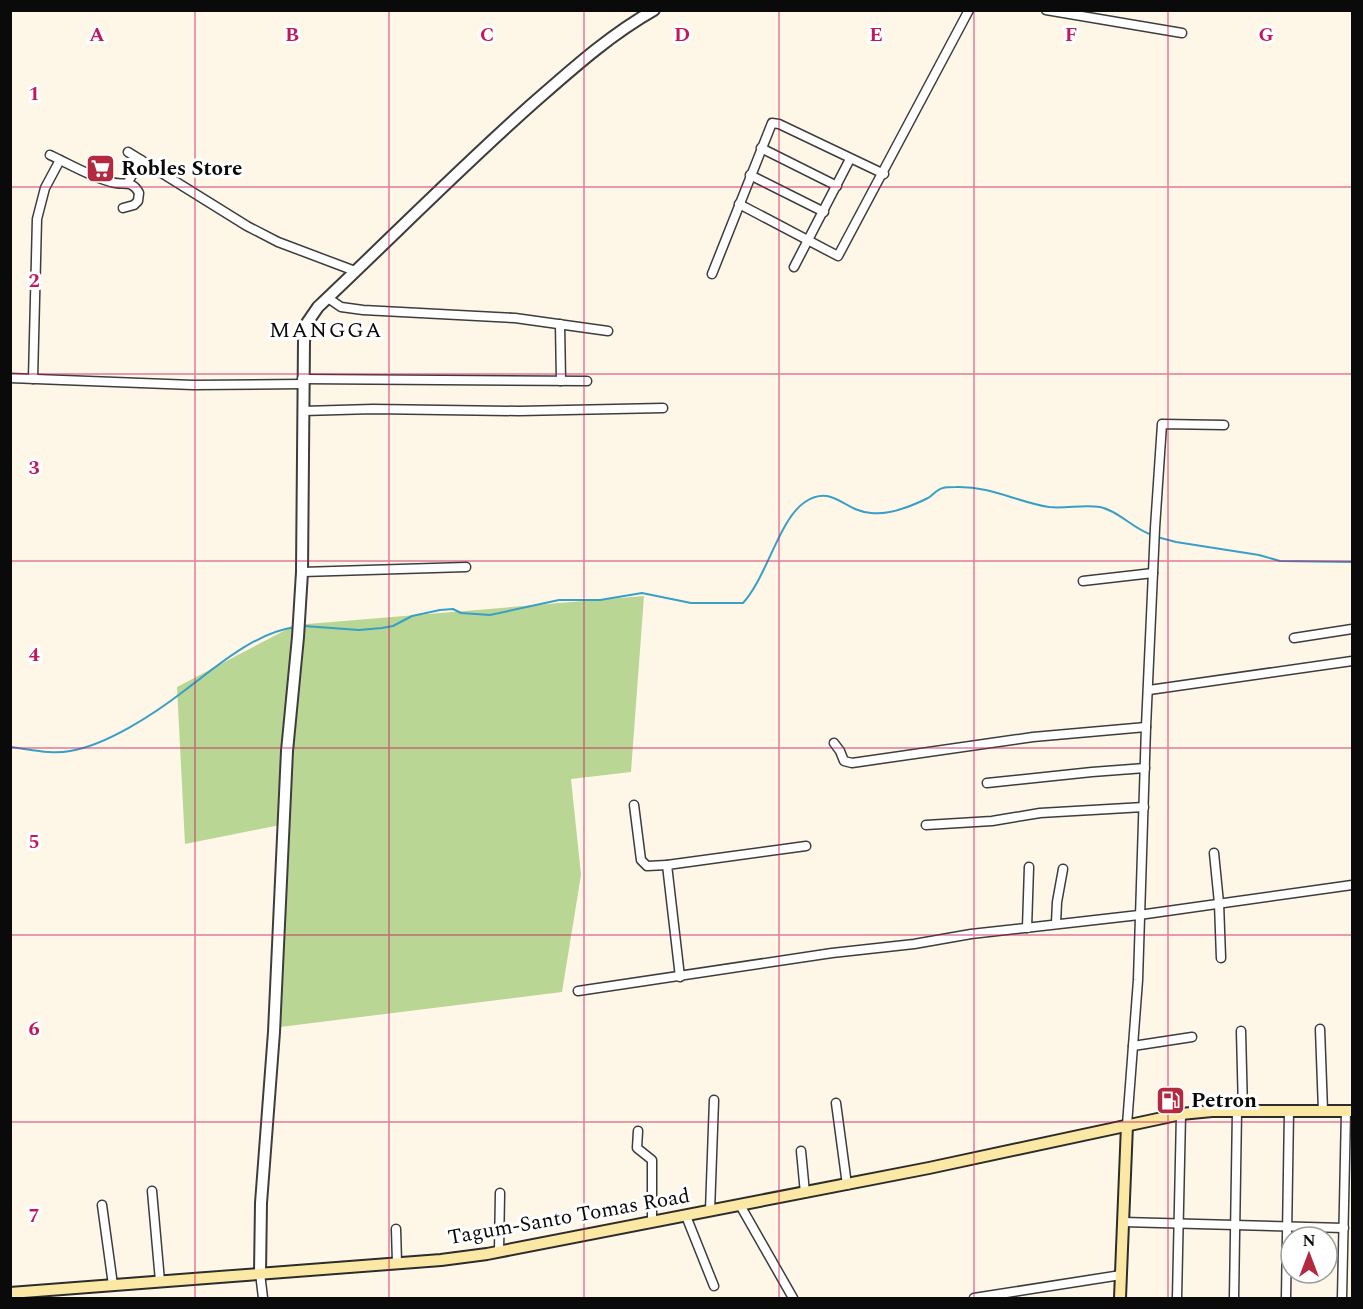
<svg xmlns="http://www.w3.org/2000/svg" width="1363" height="1309" font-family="Spectral,serif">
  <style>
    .forest { fill: #bad694 }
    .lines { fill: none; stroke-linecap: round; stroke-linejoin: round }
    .stream { stroke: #399fc7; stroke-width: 2 }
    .minor-casing { stroke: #3d3d3d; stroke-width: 11 }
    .tertiary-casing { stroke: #3d3d3d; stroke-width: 14 }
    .secondary-casing { stroke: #2c2c2c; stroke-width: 14 }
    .minor { stroke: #fff; stroke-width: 8 }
    .tertiary { stroke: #fff; stroke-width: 10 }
    .secondary { stroke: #fce8a5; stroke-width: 10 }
    .grid { fill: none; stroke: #c2185b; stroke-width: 1.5; stroke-opacity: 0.55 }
    .labels { text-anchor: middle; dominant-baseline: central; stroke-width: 6; stroke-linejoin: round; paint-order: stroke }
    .poi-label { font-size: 21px; font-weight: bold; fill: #0a0a0a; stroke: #fff; text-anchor: start }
    .street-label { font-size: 21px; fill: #0a0a0a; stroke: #fff }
    .neighbourhood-label { font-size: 22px; letter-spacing: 1.5px; fill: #0a0a0a; stroke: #fff }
    .grid-label { font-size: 20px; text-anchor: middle; font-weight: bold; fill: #c2185b; stroke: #fff; stroke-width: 6; stroke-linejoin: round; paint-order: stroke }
  </style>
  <rect width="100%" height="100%" fill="#fef7e8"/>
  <path class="forest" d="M644 596 631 772 571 779 581 875 562 992 272 1028 280 825 185 844 177 687 295 625Z"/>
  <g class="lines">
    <g class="stream">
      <path d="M1157 537 1176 542 1259 555 1280 561 1352 562"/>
      <path d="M304 626 359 630 382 628 393 626 412 616 440 610 453 609 461 613 490 615 559 600H600L642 593 691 603H743C767 577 779 519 805 502 833 484 843 511 871 513 889 515 912 506 928 498 933 495 937 489 943 488 946 487 952 487 956 487 991 486 1017 502 1049 507 1066 509 1083 504 1100 507 1119 511 1133 529 1152 535"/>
      <path d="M10 747C29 749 51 755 70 751 107 745 154 714 184 691 216 667 254 633 295 627"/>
    </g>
    <defs>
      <g id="minor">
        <path d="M1046 10 1182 33"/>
        <path d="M761 148 837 186"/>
        <path d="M128 152 247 226 278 242 355 271"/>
        <path d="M50 155C69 164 91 177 111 182 123 186 132 179 139 193L138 201 134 205 123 208"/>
        <path d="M750 175 824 212"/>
        <path d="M128 182 141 160"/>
        <path d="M739 204 838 256 969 10"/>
        <path d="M794 267 850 159"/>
        <path d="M712 274 772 123 779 124 884 174"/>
        <path d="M328 298 341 307 363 310 515 318 608 331"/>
        <path d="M560 324 561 381"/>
        <path d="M10 378 193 385 303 384"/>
        <path d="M33 379 37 219 45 188 60 160"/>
        <path d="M302 379 587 381"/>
        <path d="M303 411 373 409 519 411 663 408"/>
        <path d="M302 572 466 567"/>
        <path d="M1083 581 1153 573"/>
        <path d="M1294 638 1352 629"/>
        <path d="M1149 690 1352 661"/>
        <path d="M834 743 840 751 844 761 852 763 1033 737 1146 727"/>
        <path d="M987 783 1092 772 1145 768"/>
        <path d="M634 805 641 860 647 866 667 865"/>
        <path d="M926 825 992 821 1040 813 1144 807"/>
        <path d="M1214 853 1219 903 1221 958"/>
        <path d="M1056 923 1057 902 1063 869"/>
        <path d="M1027 928 1029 867"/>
        <path d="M680 977 667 865 806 846"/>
        <path d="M578 991 832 953 914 944 971 934 1139 915 1352 885"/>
        <path d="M1320 1029 1323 1111"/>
        <path d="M1241 1031 1243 1111"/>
        <path d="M1133 1046 1192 1037"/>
        <path d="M836 1103 847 1185"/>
        <path d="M1127 1125 1138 980 1146 727 1155 528 1162 424 1224 425"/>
        <path d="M638 1131 637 1148 652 1160V1222"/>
        <path d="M801 1151 805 1193"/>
        <path d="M152 1191 160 1281"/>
        <path d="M102 1205 113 1285"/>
        <path d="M740 1205 793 1298"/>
        <path d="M710 1211 714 1100"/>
        <path d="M686 1216 714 1286"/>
        <path d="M1123 1222 1344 1228"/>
        <path d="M396 1229 397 1263"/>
        <path d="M499 1251 500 1193"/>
        <path d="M260 1273 263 1298"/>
        <path d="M974 1298 1121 1275"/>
        <path d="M1177 1298 1181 1114"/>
        <path d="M1234 1298 1237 1111"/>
        <path d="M1286 1298 1289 1111"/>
        <path d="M1342 1298 1346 1111"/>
      </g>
      <path id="tertiary" d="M260 1273 261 1203 274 1032 287 751 298 637 302 572 304 341 307 323 318 307C389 240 458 170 531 105 570 71 608 36 654 10"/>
      <g id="secondary">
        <path d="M10 1293 441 1260 487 1254 929 1168 1181 1114 1212 1111H1352"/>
        <path d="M1120 1298 1127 1125"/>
      </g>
    </defs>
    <use href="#minor" class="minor-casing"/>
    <use href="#tertiary" class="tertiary-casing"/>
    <use href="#secondary" class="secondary-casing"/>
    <use href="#minor" class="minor"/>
    <use href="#tertiary" class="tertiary"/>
    <use href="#secondary" class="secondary"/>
  </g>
  <path class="grid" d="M195 10V1298M389 10V1298M584 10V1298M779 10V1298M974 10V1298M1168 10V1298M10 187H1352M10 374H1352M10 561H1352M10 748H1352M10 935H1352M10 1122H1352"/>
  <defs>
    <symbol id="supermarket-square" viewBox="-11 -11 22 22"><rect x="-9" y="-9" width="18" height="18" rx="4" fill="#b32940" stroke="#fff"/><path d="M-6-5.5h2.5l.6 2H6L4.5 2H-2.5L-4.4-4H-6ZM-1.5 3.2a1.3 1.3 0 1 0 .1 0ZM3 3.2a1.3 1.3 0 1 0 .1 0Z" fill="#fff"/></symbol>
    <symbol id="fuel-square" viewBox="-11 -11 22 22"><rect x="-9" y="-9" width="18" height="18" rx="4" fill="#b32940" stroke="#fff"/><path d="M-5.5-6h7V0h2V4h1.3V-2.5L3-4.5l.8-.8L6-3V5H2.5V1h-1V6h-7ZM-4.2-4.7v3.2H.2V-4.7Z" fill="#fff"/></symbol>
  </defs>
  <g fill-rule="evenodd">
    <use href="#supermarket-square" x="84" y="152" width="33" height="33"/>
    <use href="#fuel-square" x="1154" y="1084" width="33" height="33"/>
  </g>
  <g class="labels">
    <g class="poi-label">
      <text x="121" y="169">Robles Store</text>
      <text x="1191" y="1101">Petron</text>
    </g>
    <g class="street-label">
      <text transform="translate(569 1217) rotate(-10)">Tagum-Santo Tomas Road</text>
    </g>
    <g class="neighbourhood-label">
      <text x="326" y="330">MANGGA</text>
    </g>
  </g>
  <g class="grid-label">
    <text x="97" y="41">A</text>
    <text x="292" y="41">B</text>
    <text x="487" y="41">C</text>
    <text x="682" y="41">D</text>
    <text x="876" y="41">E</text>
    <text x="1071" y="41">F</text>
    <text x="1266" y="41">G</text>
    <text x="34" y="100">1</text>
    <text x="34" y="287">2</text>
    <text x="34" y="474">3</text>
    <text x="34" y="661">4</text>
    <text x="34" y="848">5</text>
    <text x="34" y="1035">6</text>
    <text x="34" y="1222">7</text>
  </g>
  <rect width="1363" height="1309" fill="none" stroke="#0a0a0a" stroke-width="24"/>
  <g transform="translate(1309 1255)"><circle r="28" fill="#ffffff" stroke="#9d9d9d" stroke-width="1.5"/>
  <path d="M0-4.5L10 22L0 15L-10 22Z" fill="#b32940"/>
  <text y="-9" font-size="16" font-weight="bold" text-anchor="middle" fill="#0a0a0a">N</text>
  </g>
</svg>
